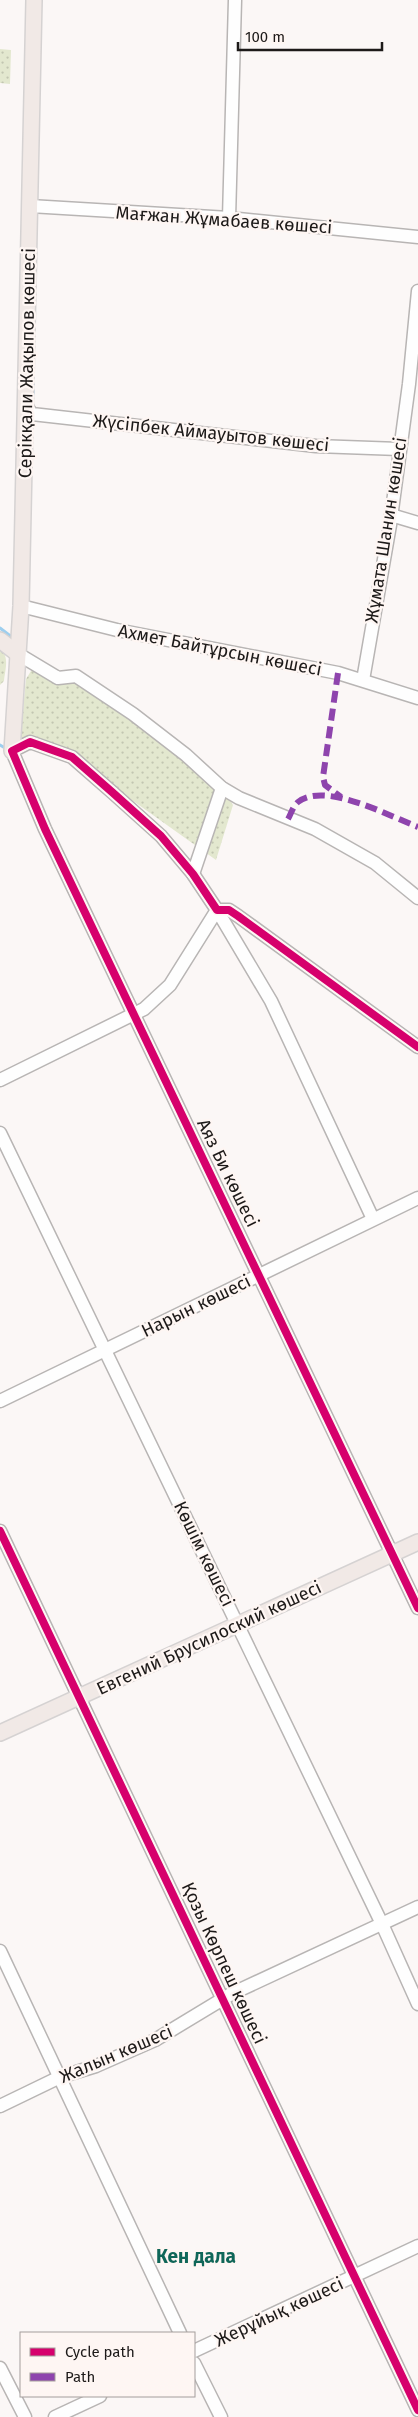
<svg xmlns="http://www.w3.org/2000/svg" width="418" height="2417" font-family="'Fira Sans',sans-serif">
  <style>
    .grass { fill: url(#grass-dots) }
    .lines { fill: none; stroke-linecap: round; stroke-linejoin: round }
    .stream { stroke: #9dceee; stroke-width: 3 }
    .minor-casing { stroke: #b8b5b4; stroke-width: 15 }
    .major-casing { stroke: #d5d2d2; stroke-width: 18 }
    .minor { stroke: #fefefe; stroke-width: 12 }
    .major { stroke: #f1e9e6; stroke-width: 15 }
    .quiet { stroke: #8e44ad; stroke-width: 6; stroke-dasharray: 12 6; stroke-linecap: butt }
    .cycleway-casing { stroke: #fef6f3; stroke-width: 11 }
    .cycleway { stroke: #d6006c; stroke-width: 8 }
    .labels { text-anchor: middle; dominant-baseline: central; stroke-width: 4.5; stroke-linejoin: round; paint-order: stroke }
    .street-label { font-size: 18px; fill: #1d1a19; stroke: #fef6f3 }
    .neighbourhood-label { font-size: 19px; font-weight: bold; fill: #0f6658; stroke: #fef6f3 }
  </style>
  <defs>
    <pattern id="grass-dots" width="8" height="8" patternUnits="userSpaceOnUse" patternTransform="scale(1.25)"><rect width="8" height="8" fill="#e3e8cf"/><path d="M2 2h.1M6 6h.1" fill="none" stroke="#c2c6b1" stroke-width="1.8" stroke-linecap="round"/></pattern>
  </defs>
  <rect width="100%" height="100%" fill="#fbf7f6"/>
  <g class="grass">
    <path d="M0 49 11 50 10 84 0 83Z"/>
    <path d="M0 648C10 657 5 670 4 681L0 685Z"/>
    <path d="M36 663 58 678 76 676 222 788 233 805 216 860 129 798 70 749 31 737 20 742 26 679Z"/>
  </g>
  <g class="lines">
    <g class="stream">
      <path d="M33 395V378"/>
      <path d="M0 628 13 638"/>
      <path d="M0 745 5 748"/>
    </g>
    <defs>
      <g id="minor">
        <path d="M30 206 229 218 418 237"/>
        <path d="M229 218 235 0"/>
        <path d="M27 407 32 414 316 446 399 449"/>
        <path d="M391 515 418 523"/>
        <path d="M21 606 117 630 338 673 418 698"/>
        <path d="M18 654 58 678 76 676 133 714 186 755 222 788 239 798 315 829 375 863 418 898"/>
        <path d="M363 680 390 525 409 384 418 291"/>
        <path d="M193 874 222 788"/>
        <path d="M418 1047 238 916 229 910H217L193 874 161 836 112 792 72 757 30 742 12 751 45 829 418 1608"/>
        <path d="M0 1080 144 1009 170 985 217 910 271 1001 373 1219"/>
        <path d="M0 1133 382 1924 418 2004"/>
        <path d="M0 1401 418 1198"/>
        <path d="M0 1531 418 2410"/>
        <path d="M0 1951 180 2333"/>
        <path d="M0 2106 60 2077 96 2066 155 2040 231 1994 418 1907"/>
        <path d="M194 2351 418 2246"/>
        <path d="M194 2363 221 2417"/>
        <path d="M0 2368 25 2417"/>
        <path d="M55 2417 100 2396"/>
      </g>
      <g id="major">
        <path d="M0 640 18 654"/>
        <path d="M12 751 21 606 34 0"/>
        <path d="M0 1733 418 1542"/>
      </g>
    </defs>
    <use href="#minor" class="minor-casing"/>
    <use href="#major" class="major-casing"/>
    <use href="#minor" class="minor"/>
    <use href="#major" class="major"/>
    <g class="quiet">
      <path d="M338 673 323 777 325 785 341 797"/>
      <path d="M288 819C291 814 293 806 298 802 325 781 389 816 418 827"/>
    </g>
    <defs>
      <g id="cycleway">
        <path d="M418 1047 238 916 229 910H217L193 874 161 836 112 792 72 757 30 742 12 751 45 829 418 1608"/>
        <path d="M0 1531 418 2410"/>
      </g>
    </defs>
    <use href="#cycleway" class="cycleway-casing"/>
    <use href="#cycleway" class="cycleway"/>
  </g>
  <g class="labels">
    <g class="street-label">
      <text transform="translate(224 220) rotate(4)">Мағжан Жұмабаев көшесі</text>
      <text transform="translate(27 363) rotate(-89)">Серікқали Жақыпов көшесі</text>
      <text transform="translate(211 433) rotate(6)">Жүсіпбек Аймауытов көшесі</text>
      <text transform="translate(386 530) rotate(-81)">Жұмата Шанин көшесі</text>
      <text transform="translate(220 650) rotate(11)">Ахмет Байтұрсын көшесі</text>
      <text transform="translate(228 1173) rotate(64)">Аяз Би көшесі</text>
      <text transform="translate(196 1306) rotate(-26)">Нарын көшесі</text>
      <text transform="translate(204 1554) rotate(64)">Көшім көшесі</text>
      <text transform="translate(209 1638) rotate(-25)">Евгений Брусилоский көшесі</text>
      <text transform="translate(224 1963) rotate(65)">Қозы Көрпеш көшесі</text>
      <text transform="translate(116 2054) rotate(-23)">Жалын көшесі</text>
      <text transform="translate(279 2312) rotate(-25)">Жерұйық көшесі</text>
    </g>
    <g class="neighbourhood-label">
      <text x="196" y="2256">Кен дала</text>
    </g>
  </g>
  <rect x="20" y="2332" width="175" height="65" fill="#fef6f3" stroke="#a49e9c"/>
  <rect x="30" y="2348" width="25" height="8" fill="#d6006c" stroke="#a49e9c"/>
  <text x="65" y="2357" font-size="15" fill="#1d1a19">Cycle path</text>
  <rect x="30" y="2373" width="25" height="8" fill="#8e44ad" stroke="#a49e9c"/>
  <text x="65" y="2382" font-size="15" fill="#1d1a19">Path</text>
  <path d="M238 42v8h144v-8" fill="none" stroke="#1d1a19" stroke-width="2.5"/>
  <text x="245" y="42" font-size="15" fill="#1d1a19" stroke="#fef6f3" stroke-width="4" paint-order="stroke">100 m</text>
</svg>
